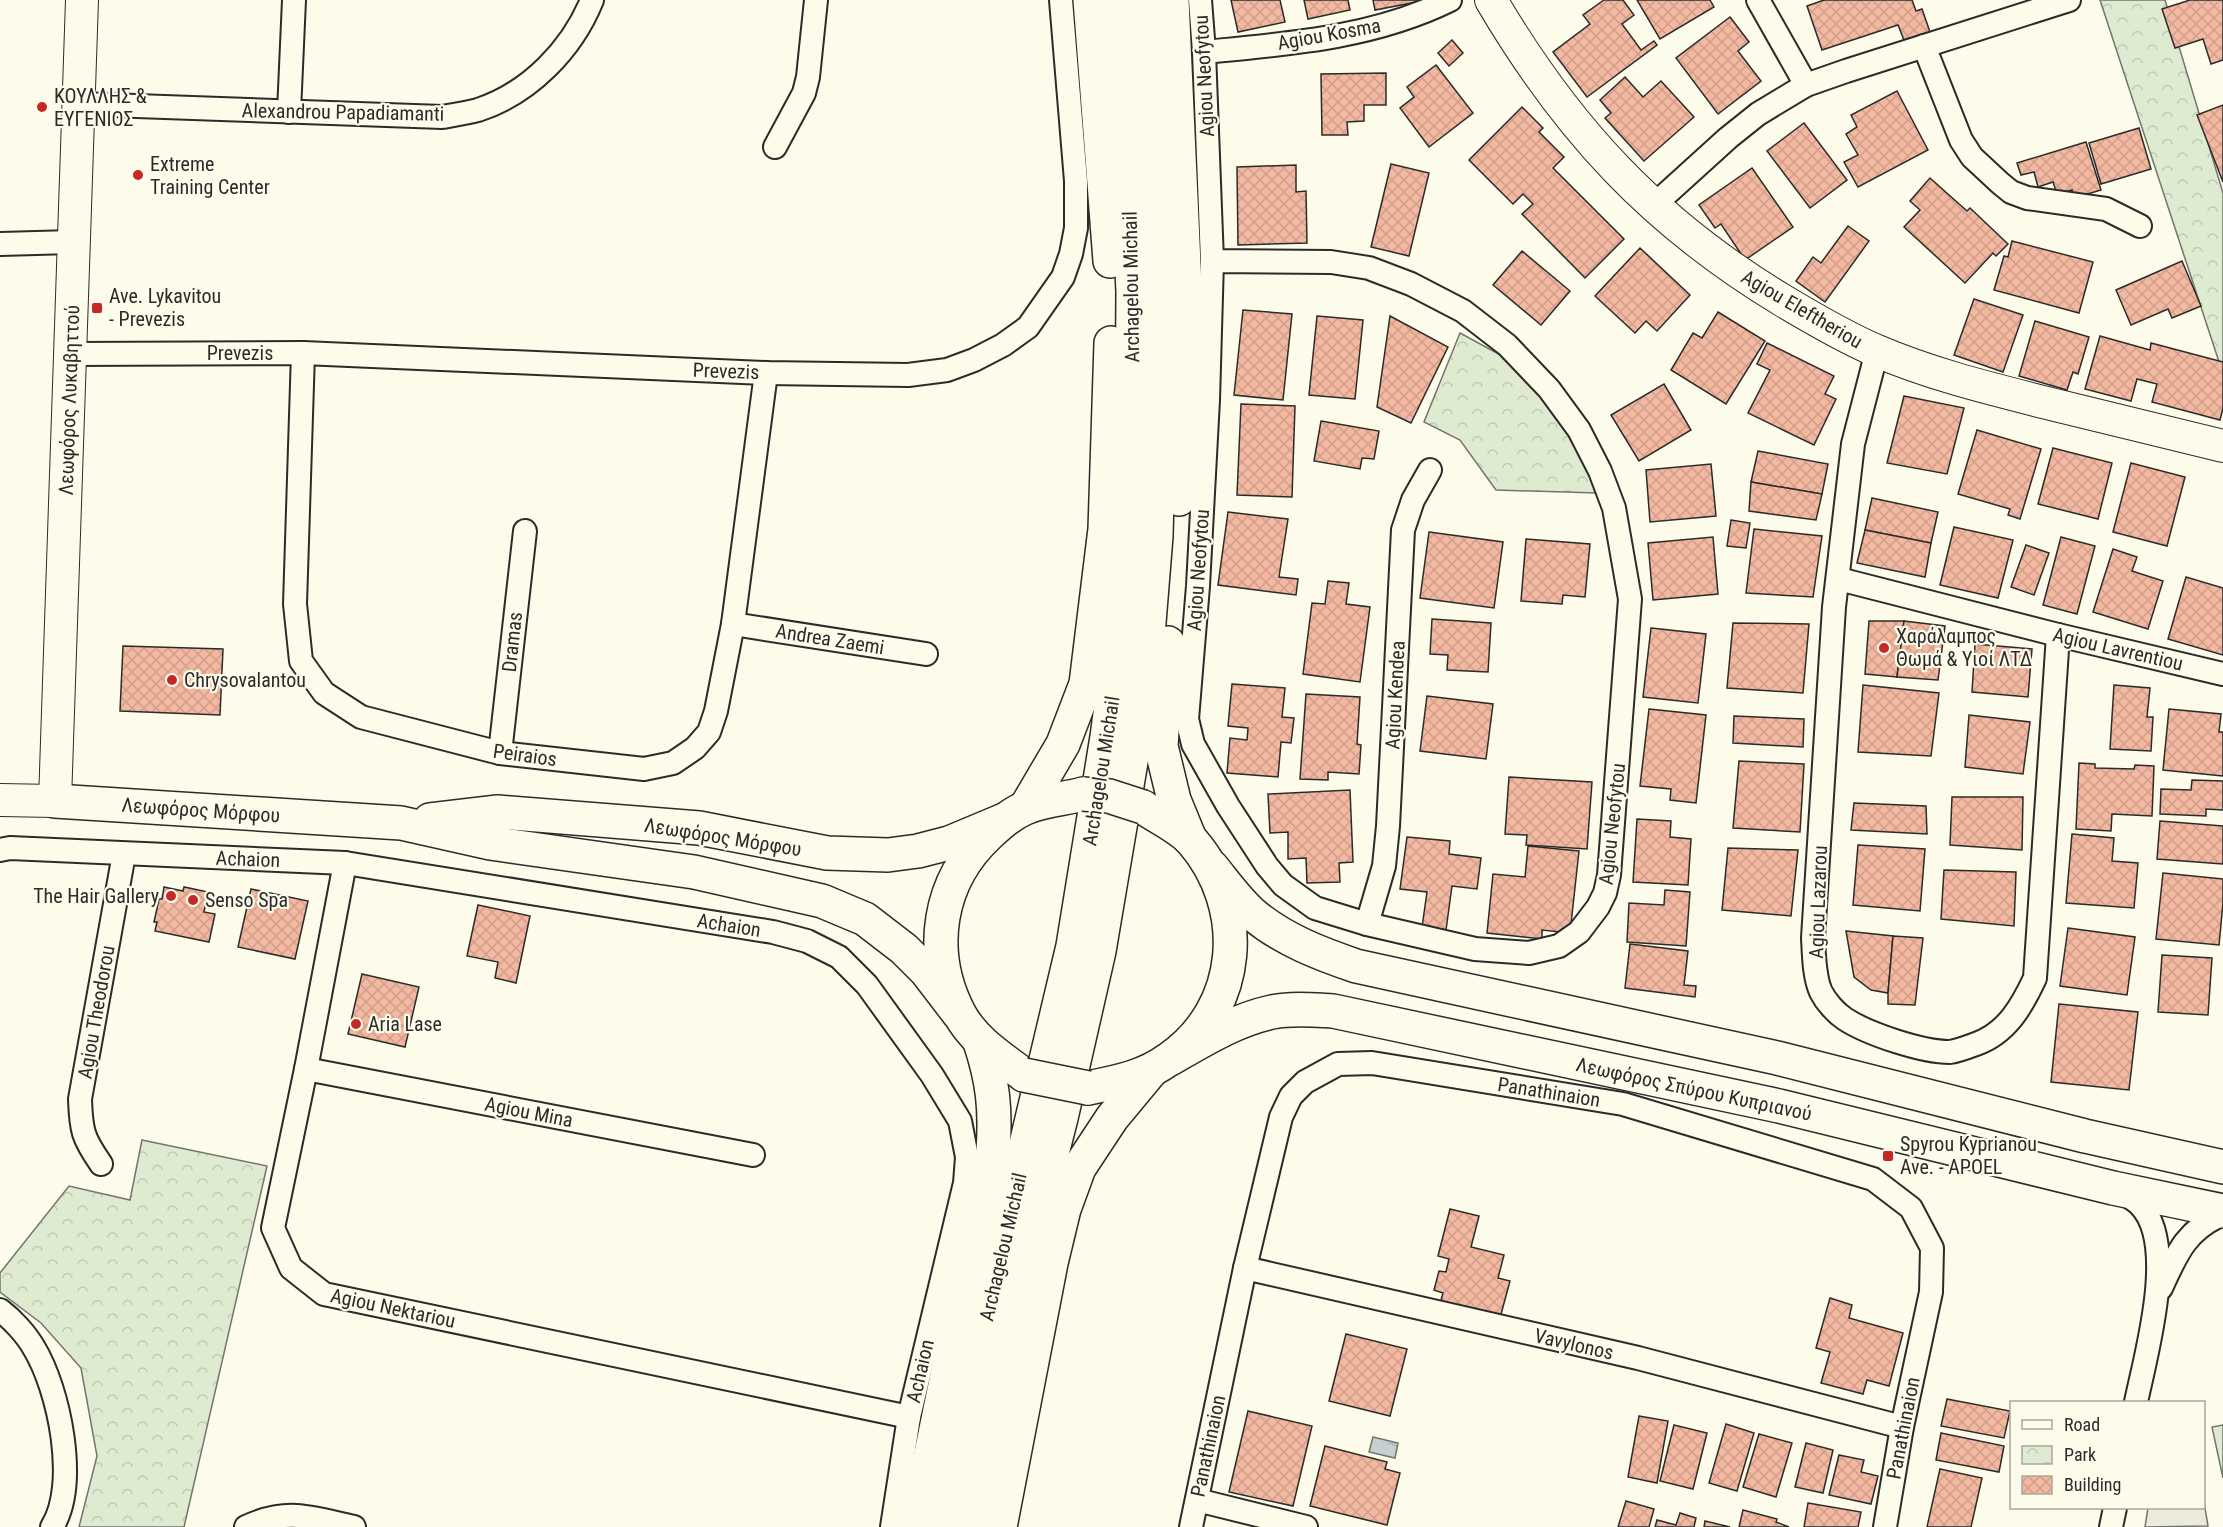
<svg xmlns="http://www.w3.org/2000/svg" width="2223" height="1527" font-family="'Roboto Condensed',sans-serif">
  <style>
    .grass { fill: #deebd1; stroke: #74746e; stroke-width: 1.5 }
    .park { fill: url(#park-crowns); stroke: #74746e; stroke-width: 1.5 }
    .parking { fill: #eceadb; stroke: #74746e; stroke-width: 1.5 }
    .water { fill: url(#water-ripples); stroke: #74746e; stroke-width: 1.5 }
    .building { fill: url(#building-cross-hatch); stroke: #2b2b2b; stroke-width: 1.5 }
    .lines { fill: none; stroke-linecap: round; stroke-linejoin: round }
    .street-casing { stroke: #2b2b2b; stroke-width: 26 }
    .secondary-casing { stroke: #2b2b2b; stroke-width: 34 }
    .primary-casing { stroke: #2b2b2b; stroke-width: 36 }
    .highway-casing { stroke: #2b2b2b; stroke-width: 36 }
    .street { stroke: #fdfbea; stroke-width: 22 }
    .secondary { stroke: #fdfbea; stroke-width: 32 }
    .primary { stroke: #fdfbea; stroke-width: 33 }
    .highway { stroke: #fdfbea; stroke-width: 33 }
    .primary-bridge-casing { stroke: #2b2b2b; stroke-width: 36; stroke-linecap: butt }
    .primary-bridge { stroke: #fdfbea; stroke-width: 33 }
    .poi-dot { fill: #c62828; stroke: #fdfbea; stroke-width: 2 }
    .labels { text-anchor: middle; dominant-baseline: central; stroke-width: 4.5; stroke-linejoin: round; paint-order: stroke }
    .street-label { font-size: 20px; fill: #2b2b2b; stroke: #fdfbea }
    .poi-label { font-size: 20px; fill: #2b2b2b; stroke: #fdfbea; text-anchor: start }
  </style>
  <defs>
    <pattern id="park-crowns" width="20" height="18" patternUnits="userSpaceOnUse" patternTransform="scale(1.5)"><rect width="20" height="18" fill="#deebd1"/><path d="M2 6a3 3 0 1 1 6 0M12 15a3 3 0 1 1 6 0" fill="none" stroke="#bfcab4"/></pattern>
    <pattern id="water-ripples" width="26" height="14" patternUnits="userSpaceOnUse" patternTransform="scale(1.5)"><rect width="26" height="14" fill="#c7d0d0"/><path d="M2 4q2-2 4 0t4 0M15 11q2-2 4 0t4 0" fill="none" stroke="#abb3b3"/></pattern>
    <pattern id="building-cross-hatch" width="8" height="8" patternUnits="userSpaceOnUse" patternTransform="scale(1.5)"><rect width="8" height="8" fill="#f2b8a0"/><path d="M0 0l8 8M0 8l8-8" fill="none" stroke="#d09e8a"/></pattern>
  </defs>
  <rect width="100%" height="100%" fill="#fdfbea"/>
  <path class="grass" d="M2223 1425V1478L2212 1427Z"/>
  <g class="park">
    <path d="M2100 0H2165L2223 193V374Z"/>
    <path d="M1460 333 1508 359 1568 424 1597 493 1496 490 1460 440 1424 422Z"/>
    <path d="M142 1140 267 1166 184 1527H79L97 1456 81 1368 41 1323 0 1292V1273L69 1186 130 1200Z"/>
  </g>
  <path class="parking" d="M2204 1502 2208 1526 2145 1527 2148 1508H2204Z"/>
  <path class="water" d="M1373 1437 1398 1443 1395 1458 1369 1452Z"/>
  <g class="building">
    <path d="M1231 0H1280L1285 22 1238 32Z"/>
    <path d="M1304 0H1348L1350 10 1308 19Z"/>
    <path d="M1373 0H1421L1422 1 1375 10Z"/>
    <path d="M1604 0H1623L1634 15 1622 24 1641 50 1654 41 1657 45 1587 97 1553 52 1590 24 1583 15Z"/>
    <path d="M1637 0H1710L1714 7 1660 39Z"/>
    <path d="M1824 0H1912L1916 11 1922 9 1930 32 1904 40 1898 25 1822 50 1807 6Z"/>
    <path d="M2190 0H2223V60L2211 64 2203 39 2175 48 2162 9Z"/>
    <path d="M1730 17 1749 42 1738 51 1761 81 1718 114 1676 58Z"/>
    <path d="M1452 40 1463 53 1449 66 1438 53Z"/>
    <path d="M1436 65 1473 113 1429 147 1400 108 1414 97 1407 87Z"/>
    <path d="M1386 73V105H1364V121L1347 122 1348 135H1322L1321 74Z"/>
    <path d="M1625 77 1643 97 1661 81 1694 117 1644 161 1605 118 1611 113 1600 100Z"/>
    <path d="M1897 91 1928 150 1858 187 1844 162 1858 155 1846 134 1857 127 1851 115Z"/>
    <path d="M2223 105V182L2197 115Z"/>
    <path d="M1522 107 1543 128 1539 132 1564 157 1553 168 1624 239 1585 278 1522 214 1533 204 1523 194 1513 204 1469 160Z"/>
    <path d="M1804 123 1847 180 1810 208 1767 151Z"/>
    <path d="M2139 128 2151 169 2101 184 2089 143Z"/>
    <path d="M2086 142 2101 190 2074 198 2072 190 2057 194 2053 182 2038 187 2034 172 2021 175 2017 163Z"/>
    <path d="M1391 164 1429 173 1409 256 1371 247Z"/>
    <path d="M1296 165V192L1306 191 1307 243 1238 245 1237 167Z"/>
    <path d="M1752 168 1793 227 1745 260 1721 224 1715 228 1699 205Z"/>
    <path d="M1930 178 1967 211 1970 208 2008 244 1996 256 1993 253 1965 283 1904 227 1920 210 1910 201Z"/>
    <path d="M1848 226 1869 241 1825 302 1796 281 1813 257 1821 263Z"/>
    <path d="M2012 241 2093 262 2079 313 1994 290 2004 256 2008 257Z"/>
    <path d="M1640 248 1690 295 1657 331 1646 321 1635 333 1595 296Z"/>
    <path d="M1522 251 1570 291 1541 325 1493 285Z"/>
    <path d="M2182 261 2201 306 2172 318 2168 309 2131 325 2116 290Z"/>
    <path d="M1974 299 2023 315 2003 372 1954 355Z"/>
    <path d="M1243 310 1292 314 1283 400 1234 395Z"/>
    <path d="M1718 312 1765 341 1726 404 1671 370 1693 333 1702 338Z"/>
    <path d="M1317 316 1363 320 1355 399 1309 395Z"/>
    <path d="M1390 316 1448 347 1411 423 1377 407Z"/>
    <path d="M2035 321 2089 337 2078 374 2073 372 2067 390 2019 376Z"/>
    <path d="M2100 336 2150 350 2151 343 2223 362V408L2220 420 2152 402 2157 384 2137 379 2131 401 2085 389Z"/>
    <path d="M1767 343 1834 376 1825 394 1836 399 1814 445 1748 413 1770 370 1757 364Z"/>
    <path d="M1664 384 1691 430 1639 461 1611 415Z"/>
    <path d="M1904 396 1964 408 1947 474 1887 463Z"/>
    <path d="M1241 404 1295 406 1292 497 1237 495Z"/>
    <path d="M1321 421 1379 431 1374 459 1362 458 1360 469 1314 461Z"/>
    <path d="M1977 430 2041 449 2020 519 2008 515 2010 509 1958 494Z"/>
    <path d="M2053 448 2112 463 2098 519 2038 504Z"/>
    <path d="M1758 451 1828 464 1822 494 1751 482Z"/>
    <path d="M2131 463 2185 477 2167 546 2113 532Z"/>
    <path d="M1711 464 1716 516 1650 522 1646 470Z"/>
    <path d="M1751 482 1822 494 1816 520 1749 511Z"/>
    <path d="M1872 498 1938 512 1931 543 1865 530Z"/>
    <path d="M1228 512 1288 519 1279 577 1298 579 1296 595 1218 585Z"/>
    <path d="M1731 520 1750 523 1746 548 1727 546Z"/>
    <path d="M1954 527 2013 540 1998 598 1940 585Z"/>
    <path d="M1754 529 1822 536 1813 597 1746 593Z"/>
    <path d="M1865 530 1931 543 1925 577 1857 563Z"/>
    <path d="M1429 532 1503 542 1494 608 1420 598Z"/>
    <path d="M1713 537 1718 594 1653 600 1648 543Z"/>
    <path d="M2061 537 2095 546 2077 614 2043 605Z"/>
    <path d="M1526 539 1590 544 1585 597 1563 595 1562 604 1521 601Z"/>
    <path d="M2026 545 2049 553 2034 595 2011 587Z"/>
    <path d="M2113 549 2137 557 2132 571 2163 581 2148 629 2093 612Z"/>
    <path d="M2186 577 2223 588V655L2168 639Z"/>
    <path d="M1328 581 1349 583 1346 604 1370 607 1360 682 1303 674 1312 603 1325 604Z"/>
    <path d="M1432 619 1491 623 1488 672 1447 670 1448 655 1430 654Z"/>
    <path d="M1869 621H1904L1897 677 1865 674Z"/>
    <path d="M1904 621 1945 626 1938 680 1897 677Z"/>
    <path d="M1733 623 1809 624 1803 693 1727 688Z"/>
    <path d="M1651 628 1706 634 1698 703 1643 697Z"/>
    <path d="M1975 644 2032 649 2028 697 1972 692Z"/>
    <path d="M123 646 223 649 220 715 120 711Z"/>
    <path d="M1232 684 1285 688 1282 717 1294 718 1291 743 1281 742 1278 777 1227 773 1230 738 1247 740 1248 728 1228 726Z"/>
    <path d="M1863 685 1939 693 1931 756 1858 752Z"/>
    <path d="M2114 685 2150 688 2147 717H2153L2151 751 2110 749Z"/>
    <path d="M1306 694 1360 697 1357 744 1361 745 1359 774 1328 772V780L1300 779Z"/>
    <path d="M1427 696 1493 704 1486 759 1420 751Z"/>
    <path d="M1649 709 1706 715 1696 803 1670 800 1671 789 1640 786Z"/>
    <path d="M2169 709 2221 714 2219 732H2223V776L2163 770Z"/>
    <path d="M1969 715 2030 722 2023 774 1965 767Z"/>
    <path d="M1734 716 1804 719 1803 747 1733 743Z"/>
    <path d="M1739 761 1804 764 1800 832 1733 828Z"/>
    <path d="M2079 763 2095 764V768L2134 769 2135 765 2154 766 2152 816 2112 814 2111 831 2076 829Z"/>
    <path d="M1509 777 1592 782 1587 849 1526 845 1527 835 1505 834Z"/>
    <path d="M2192 780 2223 781V810L2206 809V816L2160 814 2161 789 2191 790Z"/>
    <path d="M1350 790 1353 862 1339 863 1340 882 1307 883 1306 858 1288 859V832L1270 833 1268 794Z"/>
    <path d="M1952 797H2023L2022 850 1950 845Z"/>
    <path d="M1854 803 1926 806 1927 834 1851 830Z"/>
    <path d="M1637 819 1671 821 1670 837 1691 839 1688 885 1633 882Z"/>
    <path d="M2160 821 2223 826V864L2157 859Z"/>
    <path d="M2072 834 2114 838 2112 861 2138 863 2134 908 2066 903Z"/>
    <path d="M1407 837 1450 841 1449 854 1481 858 1477 889 1452 886 1446 930 1422 927 1427 892 1400 889Z"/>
    <path d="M1858 845 1925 849 1920 911 1853 905Z"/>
    <path d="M1528 846 1579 851 1570 933 1542 930V939L1487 933 1493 874 1525 877Z"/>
    <path d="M1728 848 1798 850 1791 916 1722 910Z"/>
    <path d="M1944 870 2016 872 2014 926 1941 919Z"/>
    <path d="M2163 873 2223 879V903L2219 945 2156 939Z"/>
    <path d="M164 887 183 891 184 887 208 892 204 912 215 914 209 942 155 931 157 922H154L159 899H162Z"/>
    <path d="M251 889 308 901 295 959 238 947Z"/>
    <path d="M1665 890 1690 892 1686 946 1627 942 1629 903 1664 905Z"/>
    <path d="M478 905 530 916 516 983 495 978 498 962 467 956Z"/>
    <path d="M2068 928 2135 937 2127 995 2060 986Z"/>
    <path d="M1846 931 1893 936 1888 993 1871 990 1854 977Z"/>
    <path d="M1893 936 1923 938 1915 1005 1888 1004V993Z"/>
    <path d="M1630 944 1688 951 1684 985 1696 986 1695 997 1625 988Z"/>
    <path d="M2162 955 2212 958 2208 1015 2158 1012Z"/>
    <path d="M362 974 419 987 405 1047 348 1034Z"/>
    <path d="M2059 1004 2138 1012 2129 1090 2051 1082Z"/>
    <path d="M1450 1209 1479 1216 1471 1247 1504 1255 1498 1278 1510 1281 1500 1318 1440 1304 1443 1293 1434 1290 1439 1271 1446 1272 1449 1259 1438 1256Z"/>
    <path d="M1830 1298 1852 1305 1849 1318 1903 1333 1889 1386 1867 1380 1863 1394 1821 1383 1830 1352 1816 1348Z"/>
    <path d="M1346 1334 1407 1349 1390 1416 1329 1401Z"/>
    <path d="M1947 1399 2010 1411 2004 1438 1941 1426Z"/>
    <path d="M1248 1411 1312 1426 1293 1506 1229 1492Z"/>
    <path d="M1639 1416 1668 1421 1657 1483 1628 1477Z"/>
    <path d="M1726 1424 1754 1433 1737 1491 1709 1483Z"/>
    <path d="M1674 1425 1707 1433 1693 1489 1660 1481Z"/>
    <path d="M1941 1433 2004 1446 1999 1472 1936 1460Z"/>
    <path d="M1759 1434 1792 1443 1776 1497 1743 1487Z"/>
    <path d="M1806 1443 1833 1450 1823 1493 1795 1487Z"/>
    <path d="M1325 1446 1387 1462 1385 1469 1400 1473 1387 1525 1310 1506Z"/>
    <path d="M1839 1455 1864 1460 1861 1472 1878 1476 1871 1504 1829 1495Z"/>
    <path d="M1940 1469 1982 1478 1971 1527H1927Z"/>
    <path d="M1626 1501 1654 1509 1649 1527H1618Z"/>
    <path d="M1808 1503 1861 1512 1858 1527H1804Z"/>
    <path d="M1743 1510 1777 1519 1776 1522 1789 1527H1739Z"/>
    <path d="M1680 1513 1696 1518 1694 1527H1655L1657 1520 1676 1525Z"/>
    <path d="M1705 1521 1730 1527H1704Z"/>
  </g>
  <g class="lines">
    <defs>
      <g id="street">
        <path d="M1200 0 1204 52 1212 261 1208 400 1198 586 1187 719 1193 744 1228 806 1267 866 1283 885 1315 908 1367 924 1475 949 1529 953 1559 946 1579 932 1598 907 1605 893 1609 875 1630 599 1614 508 1600 471 1579 430 1549 389 1507 345 1463 311 1411 284 1369 268 1331 262 1212 261"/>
        <path d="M1758 0 1806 85"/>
        <path d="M1924 46 1961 140 1972 157 2000 183 2011 192 2027 198 2106 209 2140 226"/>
        <path d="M1204 52C1288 44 1373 38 1450 0"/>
        <path d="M80 104 442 117C454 115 467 113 478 110 530 93 572 49 592 0"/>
        <path d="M289 112 294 0"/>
        <path d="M775 147 804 93 808 77 816 0"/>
        <path d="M1653 206 1728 138 1758 114 1806 85 1846 71 2069 0"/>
        <path d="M0 244 72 242"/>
        <path d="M1877 351 1853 444 1834 607 1813 938C1814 955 1814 977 1821 992 1826 1002 1836 1013 1845 1019 1868 1034 1922 1052 1950 1052 1957 1051 1968 1047 1976 1044 2007 1033 2022 1006 2035 978L2058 635"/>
        <path d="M303 353 295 604 301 661 324 693 361 717 500 753 644 769 673 763 695 748 709 732 716 711 733 624 766 373"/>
        <path d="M71 354 303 353 766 373 908 375 947 370 974 360 1003 345 1028 327 1063 277 1071 254 1076 228V181L1061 0"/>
        <path d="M1839 579 2058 635 2223 674"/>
        <path d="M733 624 926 654"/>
        <path d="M500 753 525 531"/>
        <path d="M0 850 10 848 345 863 773 932 807 941 839 957 867 985 932 1075 960 1121 967 1157 965 1183 909 1417 892 1527"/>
        <path d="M345 863 306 1069 273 1228 291 1268 324 1294 909 1417"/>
        <path d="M1367 924 1384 866 1388 826 1403 530 1413 500 1430 470"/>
        <path d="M306 1069 753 1155"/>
        <path d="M101 1164C83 1138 81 1131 80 1099L124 854"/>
        <path d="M2121 1192C2128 1196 2134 1199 2140 1205 2178 1244 2146 1354 2136 1402"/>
        <path d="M1245 1268 1638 1358 1902 1427"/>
        <path d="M2161 1288C2177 1253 2186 1230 2223 1214"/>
        <path d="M0 1310C12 1319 26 1334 34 1348 59 1389 79 1484 52 1527"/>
        <path d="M1197 1500 1306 1527"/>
        <path d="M246 1527C288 1507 312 1518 354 1527"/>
        <path d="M1191 1527 1245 1268 1281 1117 1291 1096 1305 1082 1338 1064 1372 1063 1623 1104 1873 1179 1911 1208 1932 1248 1931 1292 1902 1427 1885 1527"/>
        <path d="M2111 1527 2115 1508"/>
      </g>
      <g id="secondary">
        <path d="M1491 0C1567 129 1653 222 1782 300 1812 318 1844 337 1877 351 1933 375 1992 389 2051 404 2108 418 2166 432 2223 446"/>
        <path d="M0 800 55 801 82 0"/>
      </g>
      <g id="primary">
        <path d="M55 801 401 823 490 843 694 872 822 901 865 919 904 949 926 971 959 1014"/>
        <path d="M430 820 498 812 699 828 827 853 888 855 918 851 949 843 1004 820"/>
        <path d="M1212 867C1225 883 1239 903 1255 916 1284 940 1321 954 1356 966L1777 1058 2085 1136 2223 1167"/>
        <path d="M1170 1059C1203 1040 1235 1020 1272 1012 1292 1008 1313 1010 1333 1011L1779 1106 2113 1188 2223 1211"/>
        <path d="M1024 1075C1000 1057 973 1040 959 1013 927 951 938 881 989 834 1000 824 1011 814 1025 808 1043 800 1065 799 1083 794"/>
        <path d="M1088 1088C1117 1082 1145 1077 1169 1059 1243 1008 1249 907 1192 841 1181 828 1157 817 1143 807"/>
      </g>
      <g id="highway">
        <path d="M1090 0 1110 261"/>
        <path d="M1172 0 1185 287 1184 387 1179 499"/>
        <path d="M1168 643 1161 746 1174 800 1190 839"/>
        <path d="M1026 807 1063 744 1086 684 1105 529 1111 343"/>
        <path d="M916 1527 993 1151C996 1110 993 1081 980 1042"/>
        <path d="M942 1527 1000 1254 1073 946 1107 737 1120 638 1128 536 1132 435 1133 292 1119 0"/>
        <path d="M973 1527 1025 1260 1061 1118 1099 951 1135 738 1148 635 1156 536 1161 340V290L1147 0"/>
        <path d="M1000 1527 1051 1263 1064 1209 1079 1168 1112 1118 1151 1071"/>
      </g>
    </defs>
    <use href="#street" class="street-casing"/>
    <use href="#secondary" class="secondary-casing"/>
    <use href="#primary" class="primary-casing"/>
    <use href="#highway" class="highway-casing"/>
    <use href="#street" class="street"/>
    <use href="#secondary" class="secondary"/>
    <use href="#primary" class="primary"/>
    <use href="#highway" class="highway"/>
    <defs>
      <g id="primary-bridge">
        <path d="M1083 794 1109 796 1143 807"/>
        <path d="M1024 1075 1088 1088"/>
      </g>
    </defs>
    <use href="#primary-bridge" class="primary-bridge-casing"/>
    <use href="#primary-bridge" class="primary-bridge"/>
  </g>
  <g class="poi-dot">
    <circle cx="42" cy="107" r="6"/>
    <circle cx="138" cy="175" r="6"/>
    <rect x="91" y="302" width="12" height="12" rx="3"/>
    <circle cx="1884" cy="648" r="6"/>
    <circle cx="172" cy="680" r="6"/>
    <circle cx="171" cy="896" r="6"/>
    <circle cx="193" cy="900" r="6"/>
    <circle cx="356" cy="1024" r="6"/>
    <rect x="1882" y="1150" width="12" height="12" rx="3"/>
  </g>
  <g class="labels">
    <g class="street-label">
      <text transform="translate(1329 34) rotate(-10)">Agiou Kosma</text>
      <text transform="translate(1204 76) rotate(-93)">Agiou Neofytou</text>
      <text transform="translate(343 112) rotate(1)">Alexandrou Papadiamanti</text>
      <text transform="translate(1131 287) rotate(-91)">Archagelou Michail</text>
      <text transform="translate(1802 309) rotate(30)">Agiou Eleftheriou</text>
      <text x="240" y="353">Prevezis</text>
      <text transform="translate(726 371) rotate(2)">Prevezis</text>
      <text transform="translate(69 400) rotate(-88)">Λεωφόρος Λυκαβηττού</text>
      <text transform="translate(1198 570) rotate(-86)">Agiou Neofytou</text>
      <text transform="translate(830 639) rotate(9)">Andrea Zaemi</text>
      <text transform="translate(512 642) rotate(-84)">Dramas</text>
      <text transform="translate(2118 649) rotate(13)">Agiou Lavrentiou</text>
      <text transform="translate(1395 695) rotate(-87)">Agiou Kendea</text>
      <text transform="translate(525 755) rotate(8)">Peiraios</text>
      <text transform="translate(1101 771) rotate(-81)">Archagelou Michail</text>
      <text transform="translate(201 810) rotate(4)">Λεωφόρος Μόρφου</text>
      <text transform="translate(1612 824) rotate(-84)">Agiou Neofytou</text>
      <text transform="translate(723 837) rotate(9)">Λεωφόρος Μόρφου</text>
      <text transform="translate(248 859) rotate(2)">Achaion</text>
      <text transform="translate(1818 902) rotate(-88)">Agiou Lazarou</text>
      <text transform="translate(729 925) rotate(9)">Achaion</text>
      <text transform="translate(96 1012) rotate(-80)">Agiou Theodorou</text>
      <text transform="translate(1694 1089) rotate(12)">Λεωφόρος Σπύρου Κυπριανού</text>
      <text transform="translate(1549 1092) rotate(9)">Panathinaion</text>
      <text transform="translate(529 1112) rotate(11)">Agiou Mina</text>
      <text transform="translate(1003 1247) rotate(-77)">Archagelou Michail</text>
      <text transform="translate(393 1308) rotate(12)">Agiou Nektariou</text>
      <text transform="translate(1574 1344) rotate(13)">Vavylonos</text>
      <text transform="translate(920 1371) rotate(-77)">Achaion</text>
      <text transform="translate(1903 1428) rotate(-79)">Panathinaion</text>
      <text transform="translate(1208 1446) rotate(-78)">Panathinaion</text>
    </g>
    <g class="poi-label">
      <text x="54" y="96">ΚΟΥΛΛΗΣ &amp;<tspan x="54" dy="23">ΕΥΓΕΝΙΟΣ</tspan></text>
      <text x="150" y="164">Extreme<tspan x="150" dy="23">Training Center</tspan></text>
      <text x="109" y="296">Ave. Lykavitou<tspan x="109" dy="23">- Prevezis</tspan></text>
      <text x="1896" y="636">Χαράλαμπος<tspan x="1896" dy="23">Θωμά &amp; Υιοί ΛΤΔ</tspan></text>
      <text x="184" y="680">Chrysovalantou</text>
      <text x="159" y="896" text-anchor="end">The Hair Gallery</text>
      <text x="205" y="900">Senso Spa</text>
      <text x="368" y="1024">Aria Lase</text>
      <text x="1900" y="1144">Spyrou Kyprianou<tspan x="1900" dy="23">Ave. - APOEL</tspan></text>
    </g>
  </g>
  <rect x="2010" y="1401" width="195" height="108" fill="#fdfbea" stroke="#a9a89e" stroke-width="1.5"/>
  <rect x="2022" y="1420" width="30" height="9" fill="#fdfbea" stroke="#a9a89e" stroke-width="1.5"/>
  <text x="2064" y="1431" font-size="18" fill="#2b2b2b">Road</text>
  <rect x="2022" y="1446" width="30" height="18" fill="url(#park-crowns)" stroke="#a9a89e" stroke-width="1.5"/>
  <text x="2064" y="1461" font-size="18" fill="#2b2b2b">Park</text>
  <rect x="2022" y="1476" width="30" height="18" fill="url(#building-cross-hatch)" stroke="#a9a89e" stroke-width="1.5"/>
  <text x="2064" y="1491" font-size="18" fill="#2b2b2b">Building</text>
</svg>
